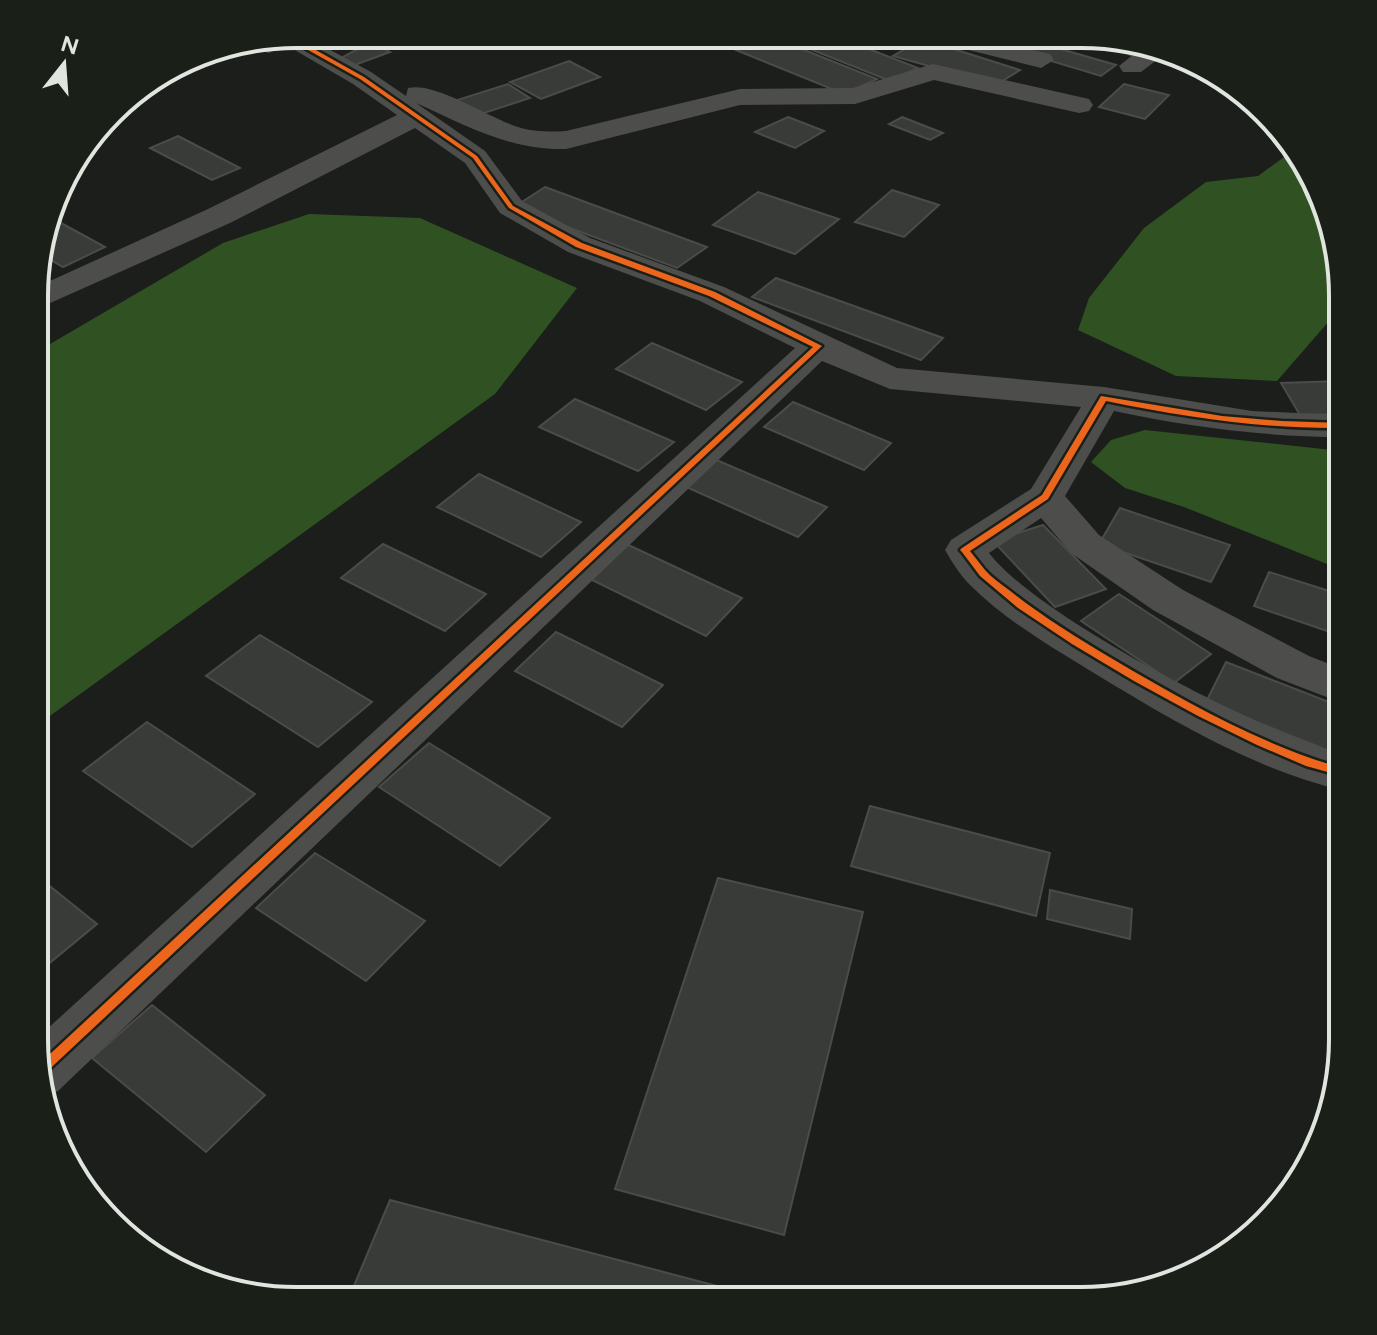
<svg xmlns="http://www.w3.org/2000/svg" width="1377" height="1335" font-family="Figtree,sans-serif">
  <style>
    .water { fill: #305122 }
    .building { fill: #393b38; stroke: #4a4c49; stroke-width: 2 }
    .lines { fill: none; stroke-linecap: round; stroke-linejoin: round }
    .minor { fill: #4d4e4c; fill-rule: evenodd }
    .cycleway-casing { stroke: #1a2018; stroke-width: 5 }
    .cycleway { fill: #eb651d; fill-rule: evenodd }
    .rim { fill: none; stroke: #e1e5e0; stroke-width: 4 }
  </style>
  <rect width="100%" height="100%" fill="#1b1e1a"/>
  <g class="water">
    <path d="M1295 149 1329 211 1342 279V316L1330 320 1277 381 1176 376 1078 330 1089 298 1144 228 1206 182 1258 176Z"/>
    <path d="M309 214 420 218 577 288 495 394 36 726 38 351 223 243Z"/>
    <path d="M1145 430 1342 451V570L1184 507 1125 488 1091 462 1111 440Z"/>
  </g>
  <g class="building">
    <path d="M385 34H455L415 49Z"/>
    <path d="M699 35H767L877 79 844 94Z"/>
    <path d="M775 35H833L918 68 890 81Z"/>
    <path d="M1082 36H1115L1143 46 1131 55 1076 40Z"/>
    <path d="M270 38 287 42 269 52 237 44Z"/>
    <path d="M922 39 1020 70 996 85 893 56Z"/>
    <path d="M1026 39 1116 65 1101 76 1011 49Z"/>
    <path d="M371 42 390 52 352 66 337 60Z"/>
    <path d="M1175 57 1212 69 1217 73 1170 62Z"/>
    <path d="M569 61 600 77 541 99 510 82Z"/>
    <path d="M508 84 530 98 475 116 454 101Z"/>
    <path d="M1124 84 1169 95 1145 119 1099 107Z"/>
    <path d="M788 117 824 131 795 148 755 132Z"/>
    <path d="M902 117 943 133 930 140 889 124Z"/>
    <path d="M178 136 240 168 212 180 150 148Z"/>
    <path d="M545 187 707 247 677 268 514 207Z"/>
    <path d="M892 190 939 205 904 237 855 222Z"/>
    <path d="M758 192 839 219 795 254 713 225Z"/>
    <path d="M50 217 105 247 63 267 39 253Z"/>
    <path d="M776 278 943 338 921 360 752 297Z"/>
    <path d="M652 343 742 382 706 410 616 369Z"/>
    <path d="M1342 381V414L1300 415 1281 383Z"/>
    <path d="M575 399 674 442 638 471 539 427Z"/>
    <path d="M793 402 891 443 864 470 764 427Z"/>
    <path d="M714 459 827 507 798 537 684 486Z"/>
    <path d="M479 474 581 522 541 557 437 507Z"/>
    <path d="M1120 508 1230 545 1211 582 1099 544Z"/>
    <path d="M1043 525 1106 589 1055 607 993 541Z"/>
    <path d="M622 542 742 598 706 636 584 576Z"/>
    <path d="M383 544 486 594 445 631 341 578Z"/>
    <path d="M1269 572 1342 595V636L1254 606Z"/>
    <path d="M1119 594 1211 654 1174 683 1081 621Z"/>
    <path d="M556 632 663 685 622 727 515 671Z"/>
    <path d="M260 635 372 702 318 747 206 676Z"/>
    <path d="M1226 662 1342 707 1327 750 1206 702Z"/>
    <path d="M147 722 255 794 192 847 83 771Z"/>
    <path d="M429 743 550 818 500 866 379 787Z"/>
    <path d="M870 806 1050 853 1036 916 851 866Z"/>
    <path d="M315 853 425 921 366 981 256 908Z"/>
    <path d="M36 875 97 924 35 975Z"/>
    <path d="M718 878 863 912 784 1235 615 1189Z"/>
    <path d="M1050 890 1132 909 1130 939 1047 919Z"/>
    <path d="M152 1005 265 1095 206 1152 92 1058Z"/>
    <path d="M390 1200 755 1296 754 1300H348Z"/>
  </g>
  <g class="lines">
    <g class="minor">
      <path d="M301 34 371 72 406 96 408 88C436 81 492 120 521 128 536 132 551 132 566 131L740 89 853 88 933 64 1089 99 1093 105 1089 111 1079 113 934 80 855 104 740 105 566 149C511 151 465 125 416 103L485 151 522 201 590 238 724 287 897 368 1104 387 1252 411 1342 415V437C1266 437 1189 427 1114 411L1065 496 1099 535 1183 590 1309 656 1342 669V703L1277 678 1153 610 1071 553 1041 518 989 553C1039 618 1261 732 1342 754V790C1252 769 1168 718 1089 670 1048 645 1004 619 970 585 960 575 952 562 945 550L951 540 1031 489 1081 407 890 389 822 361 58 1091 44 1096 35 1040 795 348 700 301 568 252 500 213 465 163 415 128 230 223 39 308V286L208 209 397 115 353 84 274 38Z"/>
      <path d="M646 35H681L685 40 672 48 650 40Z"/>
      <path d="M928 36H972L1050 54 1054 60 1041 68 932 41Z"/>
      <path d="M1144 46 1166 53 1141 72H1123L1119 66Z"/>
    </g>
    <defs>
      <g id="cycleway">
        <path d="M289 35 364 77 477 156 513 206 582 243 715 292 822 346 40 1078 37 1066 813 347 709 296 576 247 509 208 473 158 360 79 283 36Z"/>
        <path d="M1101 396 1222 416 1282 421 1342 423V428C1263 429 1184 417 1106 401L1048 499 970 551C975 557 980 564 985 570 992 578 1001 584 1009 590 1040 615 1076 637 1111 658 1184 701 1261 745 1342 768V776L1306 766 1257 745 1198 716 1134 681 1072 644 1018 608 980 576 962 552 960 550 962 548 1042 495Z"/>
      </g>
    </defs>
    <use href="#cycleway" class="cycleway-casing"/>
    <use href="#cycleway" class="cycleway"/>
  </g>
  <path d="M0 0H1377V1335H0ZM296 48H1081A248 248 0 0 1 1329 296V1039A248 248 0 0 1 1081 1287H296A248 248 0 0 1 48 1039V296A248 248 0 0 1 296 48Z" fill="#1a2018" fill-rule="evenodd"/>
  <path class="rim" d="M296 48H1081A248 248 0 0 1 1329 296V1039A248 248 0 0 1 1081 1287H296A248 248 0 0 1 48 1039V296A248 248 0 0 1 296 48Z"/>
  <g transform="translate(64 64) rotate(17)" stroke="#1a2018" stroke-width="6" paint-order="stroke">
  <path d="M0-6L14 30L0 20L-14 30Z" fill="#e1e5e0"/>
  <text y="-12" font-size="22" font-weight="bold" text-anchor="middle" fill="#e1e5e0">N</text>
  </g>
</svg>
